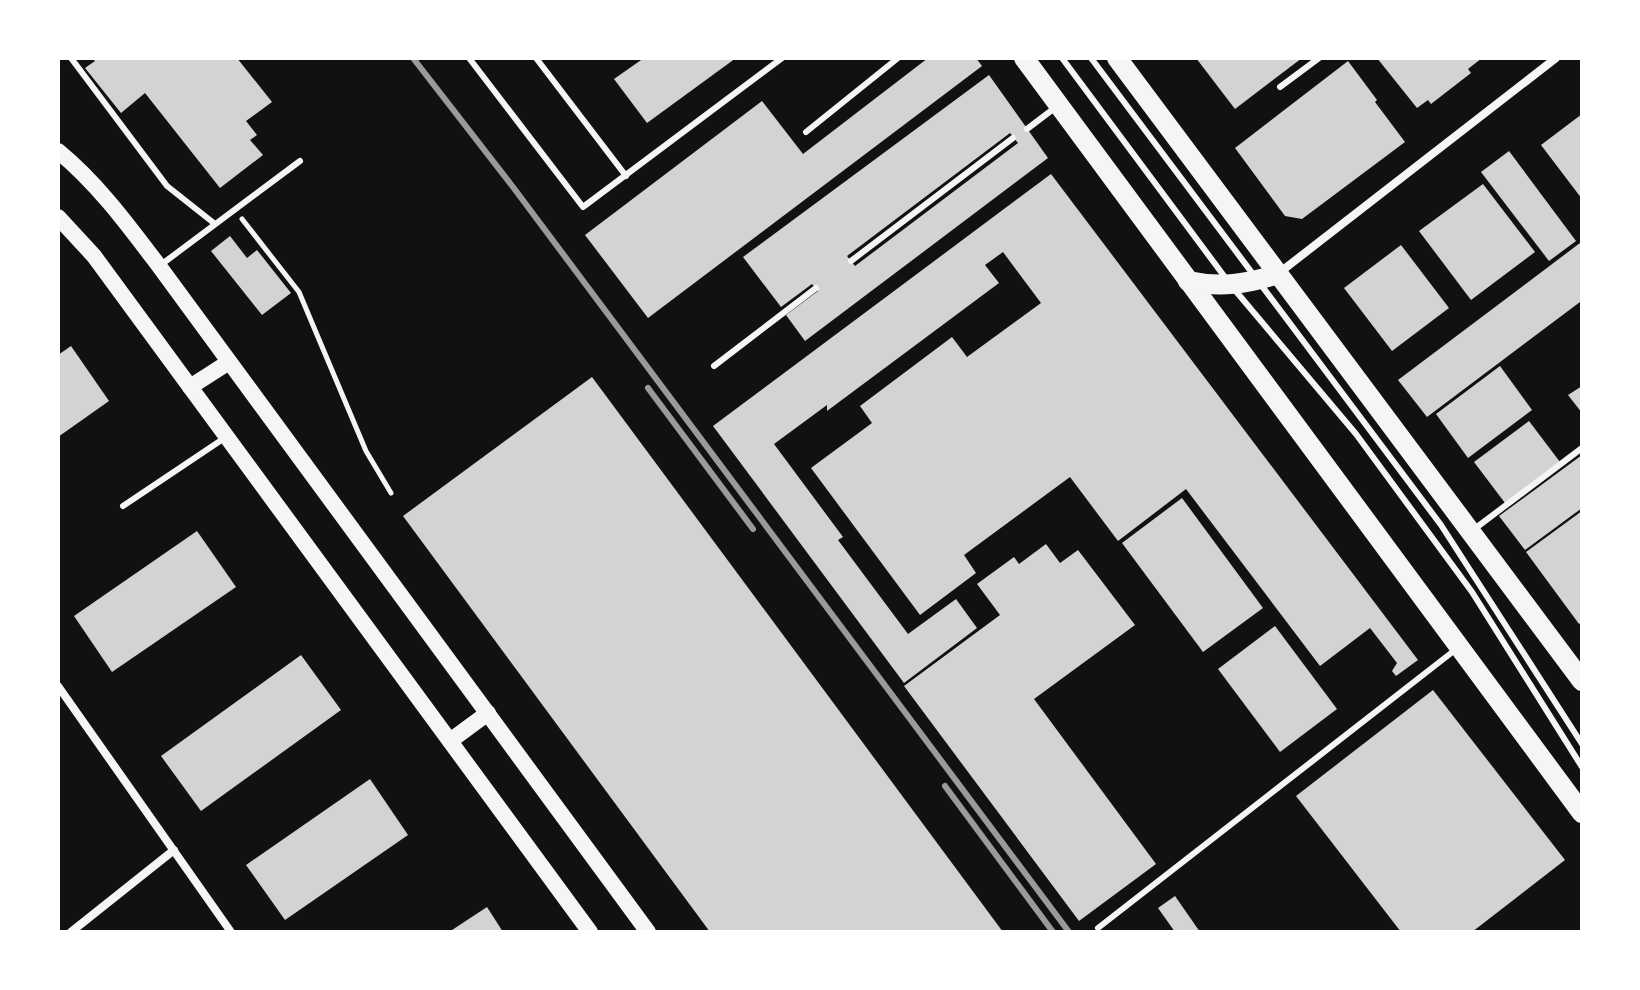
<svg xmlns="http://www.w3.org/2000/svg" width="1640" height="990" font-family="'PT Sans',sans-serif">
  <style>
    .building { fill: #d3d3d3; fill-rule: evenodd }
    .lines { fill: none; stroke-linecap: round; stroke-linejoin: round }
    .path { stroke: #f5f5f5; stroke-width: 5 }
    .service { stroke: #f5f5f5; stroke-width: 6 }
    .minor { stroke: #f5f5f5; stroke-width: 8 }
    .secondary { stroke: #f5f5f5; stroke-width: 16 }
    .primary { stroke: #f5f5f5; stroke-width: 20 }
    .rail { stroke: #9a9a9a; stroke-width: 6 }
  </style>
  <rect width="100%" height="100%" fill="#111"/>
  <g class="building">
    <path d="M92 58H237L272 102 246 121 257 135 250 140 263 155 220 188 145 93 121 113 85 68 95 61Z"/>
    <path d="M644 58H736L647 123 614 79Z"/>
    <path d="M928 58H976L982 66 648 318 585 235 762 101 803 154Z"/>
    <path d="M1196 58H1302L1235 109Z"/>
    <path d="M1377 58H1482L1468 69 1471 73 1431 104 1428 100 1417 108Z"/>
    <path d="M1348 61 1377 100 1375 102 1405 142 1302 219 1285 216 1235 148Z"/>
    <path d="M989 75 1048 158 805 341 786 315 818 291 812 284 781 307 743 257ZM1010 133 1018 143 855 266 847 256Z"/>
    <path d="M1582 114V199L1541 145Z"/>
    <path d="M1509 151 1576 241 1549 261 1481 172Z"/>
    <path d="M1051 174 1418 660 1396 676 1392 671 1397 663 1370 628 1320 666 1186 489 1118 541 1070 477 964 555 976 573 920 615 811 468 872 423 860 406 952 337 967 357 1041 303 1003 252 985 265 999 283 827 411V405L774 444 843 537 838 540 908 634 956 599 977 628 904 683 713 426Z"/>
    <path d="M1483 184 1535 252 1471 300 1419 231Z"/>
    <path d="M230 236 247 258 257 250 291 293 262 315 211 251Z"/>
    <path d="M1580 243 1582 246V304L1580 302 1427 417 1398 380Z"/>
    <path d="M1401 245 1449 308 1392 351 1344 288Z"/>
    <path d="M71 346 109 401 58 437V355Z"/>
    <path d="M1500 366 1532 410 1468 458 1436 414Z"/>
    <path d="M592 377 1003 932H710L403 516Z"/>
    <path d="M1582 386V413L1568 395Z"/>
    <path d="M1529 421 1560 462 1505 503 1474 462Z"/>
    <path d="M1582 455V508L1525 550 1499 516Z"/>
    <path d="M1182 498 1263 608 1203 652 1122 543Z"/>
    <path d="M1582 511V622L1579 624 1526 552Z"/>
    <path d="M197 531 236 587 112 672 74 616Z"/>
    <path d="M1046 544 1060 563 1078 550 1135 625 1034 699 1156 864 1079 921 904 686 1000 615 977 584 1014 557 1019 564Z"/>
    <path d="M1275 626 1337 709 1280 752 1218 669Z"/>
    <path d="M301 655 341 710 201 811 161 756Z"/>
    <path d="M1433 690 1565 860 1472 932H1401L1296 796Z"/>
    <path d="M370 779 408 835 285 920 246 865Z"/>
    <path d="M1175 896 1200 932H1175L1158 908Z"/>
    <path d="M487 907 503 932H449Z"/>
  </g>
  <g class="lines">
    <path class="path" d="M242 219 299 292 366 451 391 493"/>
    <g class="service">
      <path d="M71 58 167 186 215 224"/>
      <path d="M469 58 583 207 782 58"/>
      <path d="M536 58 626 176"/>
      <path d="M1062 58 1227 280"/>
      <path d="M1091 58 1441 525 1582 744"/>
      <path d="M1280 87 1319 58"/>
      <path d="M1027 129 1056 107"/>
      <path d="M806 132 898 58"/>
      <path d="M851 261 1013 138"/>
      <path d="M162 264 300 161"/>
      <path d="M1234 289 1356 434 1472 592 1582 767"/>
      <path d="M714 366 816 288"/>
      <path d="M123 506 226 437"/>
      <path d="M1473 530 1582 448"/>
      <path d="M1098 928 1455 650"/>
    </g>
    <g class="minor">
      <path d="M1279 273 1556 58"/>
      <path d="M58 686 231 932"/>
      <path d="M71 932 174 850"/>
    </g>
    <g class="secondary">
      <path d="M58 151C98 184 128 225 159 266L648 932"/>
      <path d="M58 217 94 256 590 932"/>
      <path d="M190 387 229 362"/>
      <path d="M450 741 488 713"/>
    </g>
    <g class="primary">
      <path d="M1024 58 1582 813"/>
      <path d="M1117 58 1582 681"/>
      <path d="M1188 281C1220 288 1247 284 1278 274"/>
    </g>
    <g class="rail">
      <path d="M413 58 513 187 1069 932"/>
      <path d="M648 388 753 529"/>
      <path d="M945 786 1053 932"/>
    </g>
  </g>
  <rect width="1640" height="990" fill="none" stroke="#ffffff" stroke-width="120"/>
</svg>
